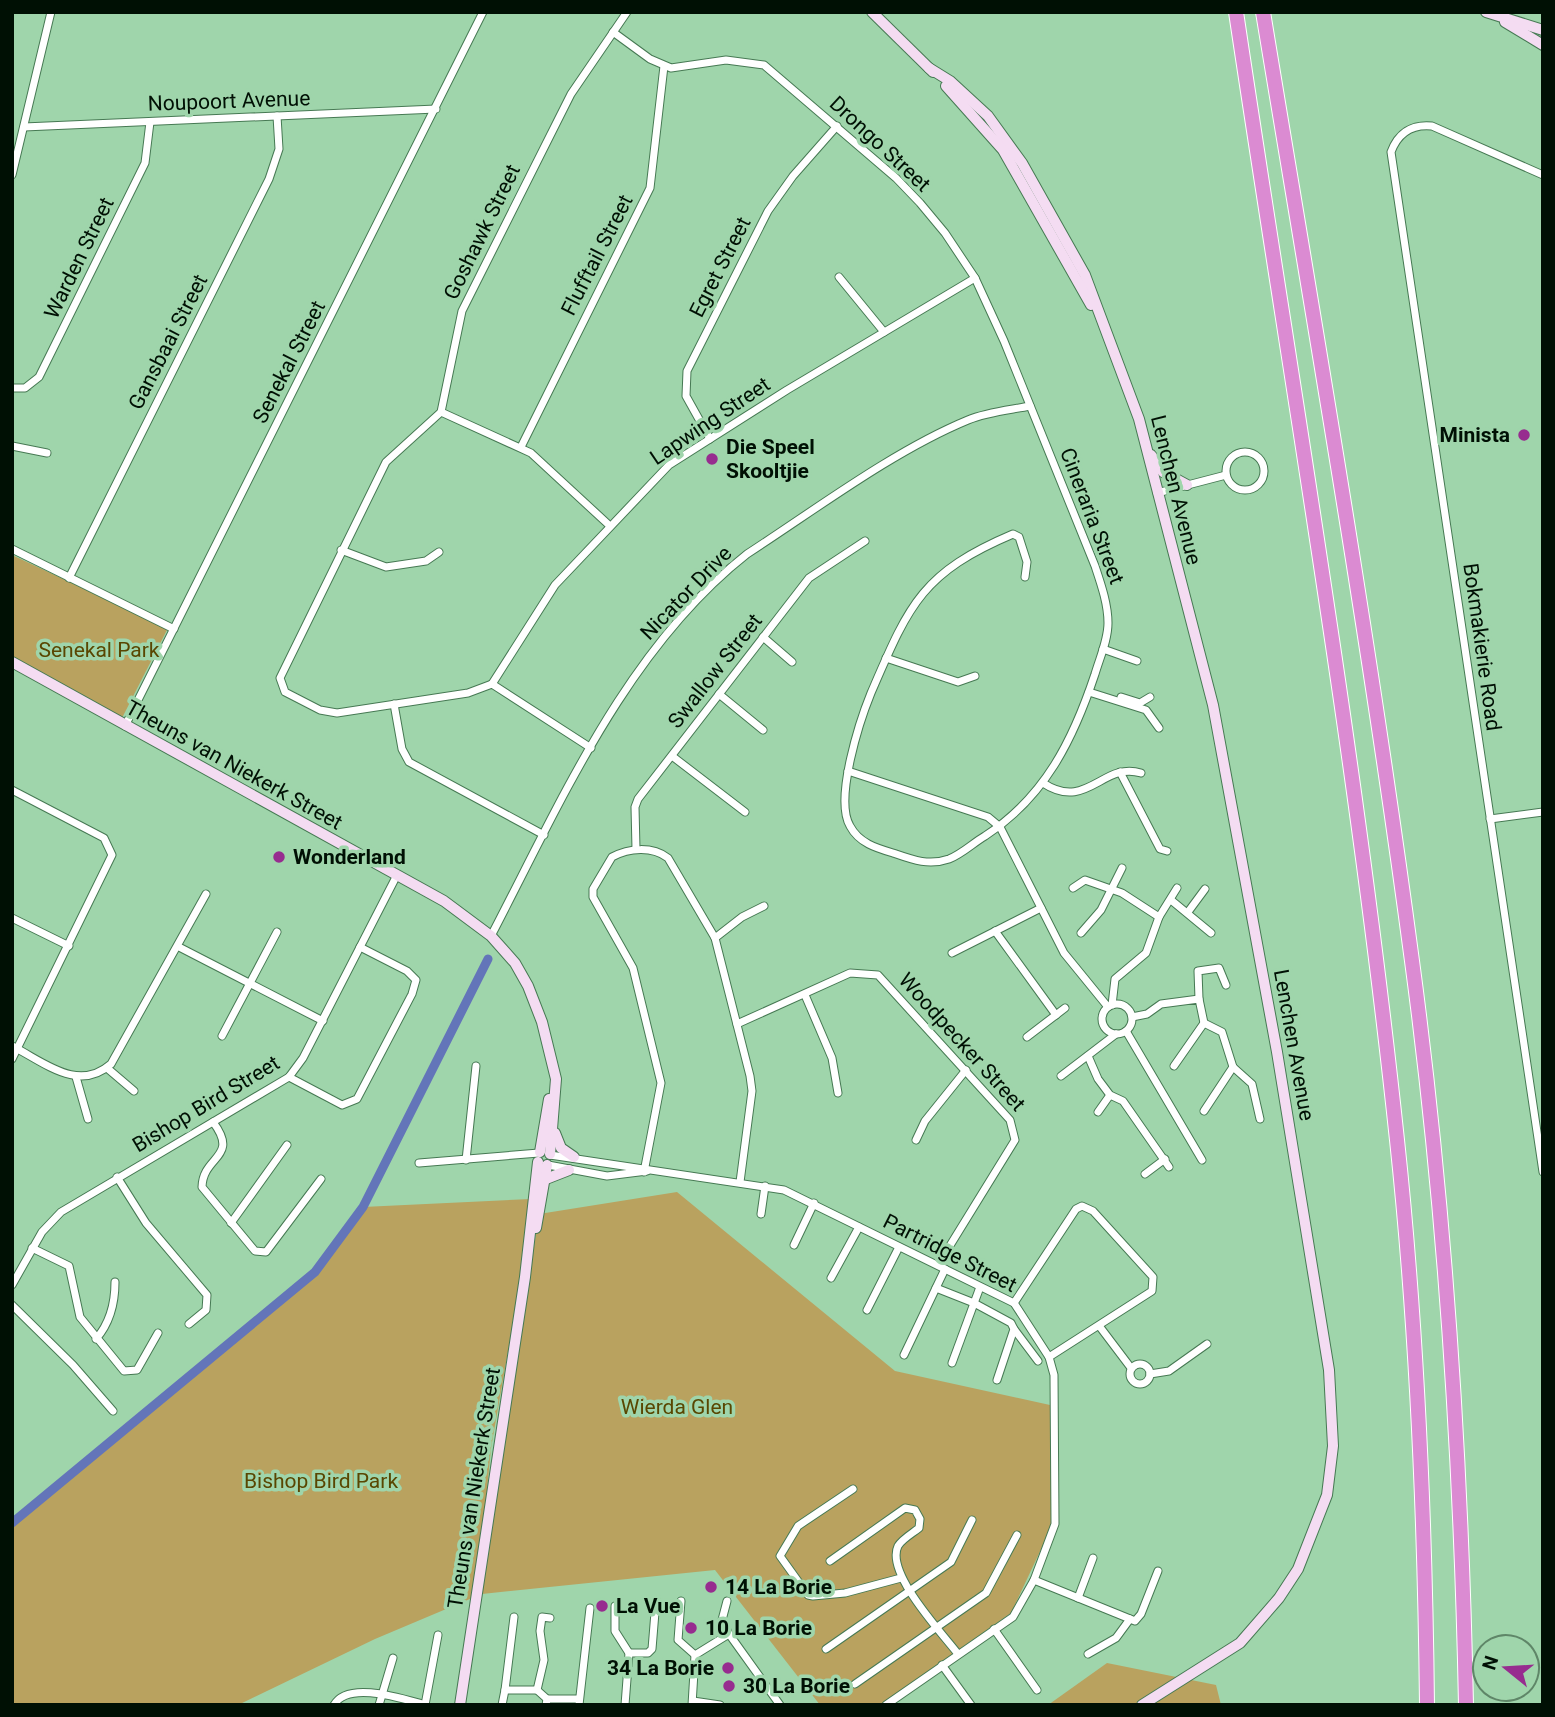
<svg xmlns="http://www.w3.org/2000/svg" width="1555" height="1717" font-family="Roboto,sans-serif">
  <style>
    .green { fill: #b9a25f }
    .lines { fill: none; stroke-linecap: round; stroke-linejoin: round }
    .canal { stroke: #6375b9; stroke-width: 9 }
    .street-casing { stroke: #467953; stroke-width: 9 }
    .secondary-casing { stroke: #467953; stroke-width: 12 }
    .highway-casing { stroke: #fff; stroke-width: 16 }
    .street { stroke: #fff; stroke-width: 7 }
    .secondary { stroke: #f4dcf2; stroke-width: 10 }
    .highway { stroke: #db8bd2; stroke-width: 14 }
    .poi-dot { fill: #972c8f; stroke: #9fd5ab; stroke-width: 2.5 }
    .labels { text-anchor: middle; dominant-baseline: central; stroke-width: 7; stroke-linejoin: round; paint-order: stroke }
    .street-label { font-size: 21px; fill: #001004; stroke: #9fd5ab }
    .poi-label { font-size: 21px; font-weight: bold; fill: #001004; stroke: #9fd5ab; text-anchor: start }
    .park-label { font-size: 21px; fill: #594601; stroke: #9fd5ab }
  </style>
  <rect width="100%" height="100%" fill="#9fd5ab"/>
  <g class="green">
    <path d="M12 555 168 628 122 718 12 660Z"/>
    <path d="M677 1192 895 1371 1050 1405 1052 1526 1011 1613 880 1705H820L715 1570 482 1594 539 1214Z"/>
    <path d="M531 1199 527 1243 491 1448 477 1596 375 1639 238 1705H12V1523L315 1272 363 1207Z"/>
    <path d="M1107 1663 1216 1685 1221 1705H1048Z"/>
  </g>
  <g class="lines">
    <path class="canal" d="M12 1523 315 1272 363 1207 488 959"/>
    <defs>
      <g id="street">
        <path d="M613 32 650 59 671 68 726 60 764 65 896 178 920 203 945 233 975 278 1004 341 1095 566C1101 584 1108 604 1108 623 1108 640 1100 657 1095 674 1073 740 1045 797 985 836 973 843 962 854 949 859 929 866 913 860 893 853 876 848 859 843 850 826 834 799 860 720 871 693 909 605 921 573 1013 534L1019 537 1027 562 1025 577"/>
        <path d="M24 127 436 109"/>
        <path d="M12 175 51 12"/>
        <path d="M1543 175 1432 126C1412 124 1398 133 1391 152L1543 1172"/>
        <path d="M839 277 884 332"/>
        <path d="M12 388H25L39 377 145 163 150 122"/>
        <path d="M441 412 531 453 610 526"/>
        <path d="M710 439 686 396 687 371 768 211 793 176 837 126"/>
        <path d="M12 446 47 453"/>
        <path d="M521 447 650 188 664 66"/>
        <circle cx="1245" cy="471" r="19"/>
        <path d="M1157 493 1226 475"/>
        <path d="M12 549 174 629"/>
        <path d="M341 550 386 567 426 561 439 552"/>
        <path d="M69 578 269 179 279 149 277 116"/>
        <path d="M763 637 792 662"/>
        <path d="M1103 649 1137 661"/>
        <path d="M886 658 958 682 975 676"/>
        <path d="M492 684 555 585 669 465 787 390 975 278"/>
        <path d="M1089 692 1146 710 1159 728"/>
        <path d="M719 694 763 730"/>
        <path d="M1121 697 1140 703 1150 697"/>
        <path d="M394 704 402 749 409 762 544 835"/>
        <path d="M125 726 483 12"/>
        <path d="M591 748 492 684 468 693 337 713 320 710 285 692 280 678 386 462 441 412 462 311 571 94 627 12"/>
        <path d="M672 756 745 812"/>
        <path d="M848 771 988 817 1000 827 1064 953 1108 1007"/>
        <path d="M1120 772 1160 849 1167 851"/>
        <path d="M1043 783C1087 812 1103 761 1141 773"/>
        <path d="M12 790 104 838 112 855 12 1059"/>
        <path d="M1490 819 1543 812"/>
        <path d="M636 849 635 807 638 799 809 578 865 541"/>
        <path d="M1073 888 1085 880 1122 893 1159 917"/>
        <path d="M1171 900 1211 933"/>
        <path d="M1188 912 1205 889"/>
        <path d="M12 918 69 946"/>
        <path d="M995 931 1056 1015"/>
        <path d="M1081 933 1101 910 1122 868"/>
        <path d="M491 936C560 804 626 649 747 554 815 510 893 451 968 420 987 412 1010 410 1030 406"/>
        <path d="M715 938 742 917 764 906"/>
        <path d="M179 947 323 1021"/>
        <path d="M952 953 1041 908"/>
        <path d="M805 995 832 1058 838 1093"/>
        <path d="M1199 999 1198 971 1219 968 1226 985"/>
        <circle cx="1117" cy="1019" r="15"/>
        <path d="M1112 1005 1115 979 1146 953 1159 917 1177 888"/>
        <path d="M1132 1017 1147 1014 1161 1004 1199 999 1204 1023 1222 1032 1233 1067 1252 1084 1260 1119"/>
        <path d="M737 1024 850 973 878 975 1010 1120 1015 1140 938 1265"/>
        <path d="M1126 1031 1202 1160"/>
        <path d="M222 1036 277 932"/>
        <path d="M1027 1037 1065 1008"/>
        <path d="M12 1046C44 1062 78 1093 111 1064L206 894"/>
        <path d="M1088 1056 1098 1079 1110 1095 1123 1101 1169 1167"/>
        <path d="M1174 1066 1204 1023"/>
        <path d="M107 1068 134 1091"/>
        <path d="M1061 1076 1116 1034"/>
        <path d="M76 1077 88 1119"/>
        <path d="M289 1077 342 1105 357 1099 412 994 416 980 407 971 360 947"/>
        <path d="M1204 1111 1233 1067"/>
        <path d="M1098 1112 1110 1095"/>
        <path d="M213 1122C240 1158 203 1155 202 1187L255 1251 266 1252 321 1179"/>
        <path d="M916 1140 925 1121 966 1070"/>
        <path d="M550 1155 784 1190 1014 1303 1049 1357 1054 1375 1055 1524 1034 1580 1013 1617 886 1705"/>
        <path d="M466 1160 476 1066"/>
        <path d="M419 1163 539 1153"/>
        <path d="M548 1165 607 1176 647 1171"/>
        <path d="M644 1172 661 1083 633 968 593 897V889L612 857C629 848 652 846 668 858L715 938 750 1076 752 1091 740 1182"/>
        <path d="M1145 1174 1165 1159"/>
        <path d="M117 1177 146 1223 207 1295 206 1310 189 1324"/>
        <path d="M761 1214 765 1186"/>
        <path d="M231 1223 287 1145"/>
        <path d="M794 1245 814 1203"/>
        <path d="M32 1248 69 1266 80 1317 124 1371 137 1370 158 1333"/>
        <path d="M831 1278 859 1227"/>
        <path d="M12 1285 42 1232 61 1212 289 1077 303 1058 396 877"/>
        <path d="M936 1288 974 1303 1011 1323 1014 1329 997 1380"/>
        <path d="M1014 1303 1076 1209 1082 1206 1093 1211 1153 1277 1152 1291 1049 1357"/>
        <path d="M12 1305 73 1365 113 1411"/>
        <path d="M867 1310 899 1247"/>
        <path d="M1100 1327 1131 1368"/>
        <path d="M1014 1329 1038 1361"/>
        <path d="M96 1339C110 1323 115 1302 115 1282"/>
        <path d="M904 1355 945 1269"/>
        <path d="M952 1363 980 1287"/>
        <circle cx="1140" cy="1374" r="10"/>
        <path d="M1150 1374 1169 1371 1207 1344"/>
        <path d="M853 1489 798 1526 780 1556 808 1595 813 1596 845 1593 901 1578"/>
        <path d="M830 1561 905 1508 915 1510 920 1519 919 1528C913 1533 902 1539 898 1546 885 1573 942 1633 958 1654"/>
        <path d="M1034 1580 1135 1621 1141 1614 1158 1571"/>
        <path d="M1078 1598 1093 1558"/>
        <path d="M681 1601 678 1640 695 1655"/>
        <path d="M727 1601 722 1620 729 1634"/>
        <path d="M615 1606V1631L629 1653 625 1705"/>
        <path d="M994 1629 1037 1690"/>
        <path d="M826 1649 951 1562 972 1520"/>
        <path d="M629 1653H648L652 1649 656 1600"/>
        <path d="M1088 1654 1116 1638 1130 1619"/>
        <path d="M942 1665 971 1705"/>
        <path d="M855 1684 986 1593 1017 1535"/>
        <path d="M505 1690 514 1617"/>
        <path d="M537 1690 544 1660 540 1631 542 1617 550 1618"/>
        <path d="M547 1699H579"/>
        <path d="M693 1701 720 1705"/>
        <path d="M334 1705C348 1680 403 1699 426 1705"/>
        <path d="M379 1705 393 1658"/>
        <path d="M425 1705 438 1635"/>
        <path d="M502 1705 505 1690H537L547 1699 546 1705"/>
        <path d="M579 1705 590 1608"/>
        <path d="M692 1705 695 1655 729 1634 780 1705"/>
      </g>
      <g id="secondary">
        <path d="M872 12 933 72"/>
        <path d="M1486 12 1543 30"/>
        <path d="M1505 22 1543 45"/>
        <path d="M929 68 950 81 988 116 1022 163 1085 275 1139 419 1213 705 1277 1052 1329 1370 1333 1446 1327 1495 1298 1569 1279 1598 1240 1643 1142 1705"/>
        <path d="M946 86 1003 150 1091 305"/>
        <path d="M1151 455 1163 472 1187 485"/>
        <path d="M12 662 444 901 491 936 515 963 528 986 542 1022 556 1079 550 1154"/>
        <path d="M555 1133 561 1148 574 1157"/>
        <path d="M540 1152 549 1099"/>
        <path d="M546 1179 569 1170"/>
        <path d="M536 1228 547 1165"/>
        <path d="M460 1705 525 1277 538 1162"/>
      </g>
      <g id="highway">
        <path d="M1236 12C1292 388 1357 762 1397 1140 1417 1327 1425 1517 1427 1705"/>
        <path d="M1263 12C1315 328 1370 644 1412 961 1445 1207 1461 1456 1466 1705"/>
      </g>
    </defs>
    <use href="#street" class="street-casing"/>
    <use href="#secondary" class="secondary-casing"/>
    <use href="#highway" class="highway-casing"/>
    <use href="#street" class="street"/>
    <use href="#secondary" class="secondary"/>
    <use href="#highway" class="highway"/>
  </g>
  <g class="poi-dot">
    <circle cx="1524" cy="435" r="7"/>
    <circle cx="712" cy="459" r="7"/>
    <circle cx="279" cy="857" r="7"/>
    <circle cx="711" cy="1587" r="7"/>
    <circle cx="602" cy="1606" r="7"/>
    <circle cx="691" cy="1628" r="7"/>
    <circle cx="728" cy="1668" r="7"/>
    <circle cx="729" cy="1686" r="7"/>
  </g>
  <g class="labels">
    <g class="street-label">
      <text transform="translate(229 101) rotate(-2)">Noupoort Avenue</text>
      <text transform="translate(880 144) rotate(43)">Drongo Street</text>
      <text transform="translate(482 232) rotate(-64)">Goshawk Street</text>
      <text transform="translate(597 255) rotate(-63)">Flufftail Street</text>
      <text transform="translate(79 258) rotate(-64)">Warden Street</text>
      <text transform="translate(720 267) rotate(-63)">Egret Street</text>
      <text transform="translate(168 342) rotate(-63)">Gansbaai Street</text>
      <text transform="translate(289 362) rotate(-63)">Senekal Street</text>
      <text transform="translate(710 421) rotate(-34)">Lapwing Street</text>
      <text transform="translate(1176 490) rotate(76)">Lenchen Avenue</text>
      <text transform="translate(1092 516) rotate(69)">Cineraria Street</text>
      <text transform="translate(686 593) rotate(-46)">Nicator Drive</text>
      <text transform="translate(1482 647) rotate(82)">Bokmakierie Road</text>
      <text transform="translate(715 671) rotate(-52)">Swallow Street</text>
      <text transform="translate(234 765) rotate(29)">Theuns van Niekerk Street</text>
      <text transform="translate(962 1042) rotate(48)">Woodpecker Street</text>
      <text transform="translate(1294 1045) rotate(80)">Lenchen Avenue</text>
      <text transform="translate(206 1104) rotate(-31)">Bishop Bird Street</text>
      <text transform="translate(950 1253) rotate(27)">Partridge Street</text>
      <text transform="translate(474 1488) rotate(-81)">Theuns van Niekerk Street</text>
    </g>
    <g class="poi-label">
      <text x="1510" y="435" text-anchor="end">Minista</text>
      <text x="726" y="447">Die Speel<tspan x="726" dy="24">Skooltjie</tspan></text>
      <text x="293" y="857">Wonderland</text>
      <text x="725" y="1587">14 La Borie</text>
      <text x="616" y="1606">La Vue</text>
      <text x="705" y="1628">10 La Borie</text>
      <text x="714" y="1668" text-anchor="end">34 La Borie</text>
      <text x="743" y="1686">30 La Borie</text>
    </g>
    <g class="park-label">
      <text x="99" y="650">Senekal Park</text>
      <text x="677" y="1407">Wierda Glen</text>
      <text x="321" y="1481">Bishop Bird Park</text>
    </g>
  </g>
  <rect width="1555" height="1717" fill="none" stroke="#001004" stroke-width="28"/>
  <g transform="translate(1506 1668) rotate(288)"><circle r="33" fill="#9fd5ab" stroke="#5f8668" stroke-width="2"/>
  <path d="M0-5L12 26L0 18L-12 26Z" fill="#972c8f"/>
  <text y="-10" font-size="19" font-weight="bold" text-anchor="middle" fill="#001004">N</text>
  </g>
</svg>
